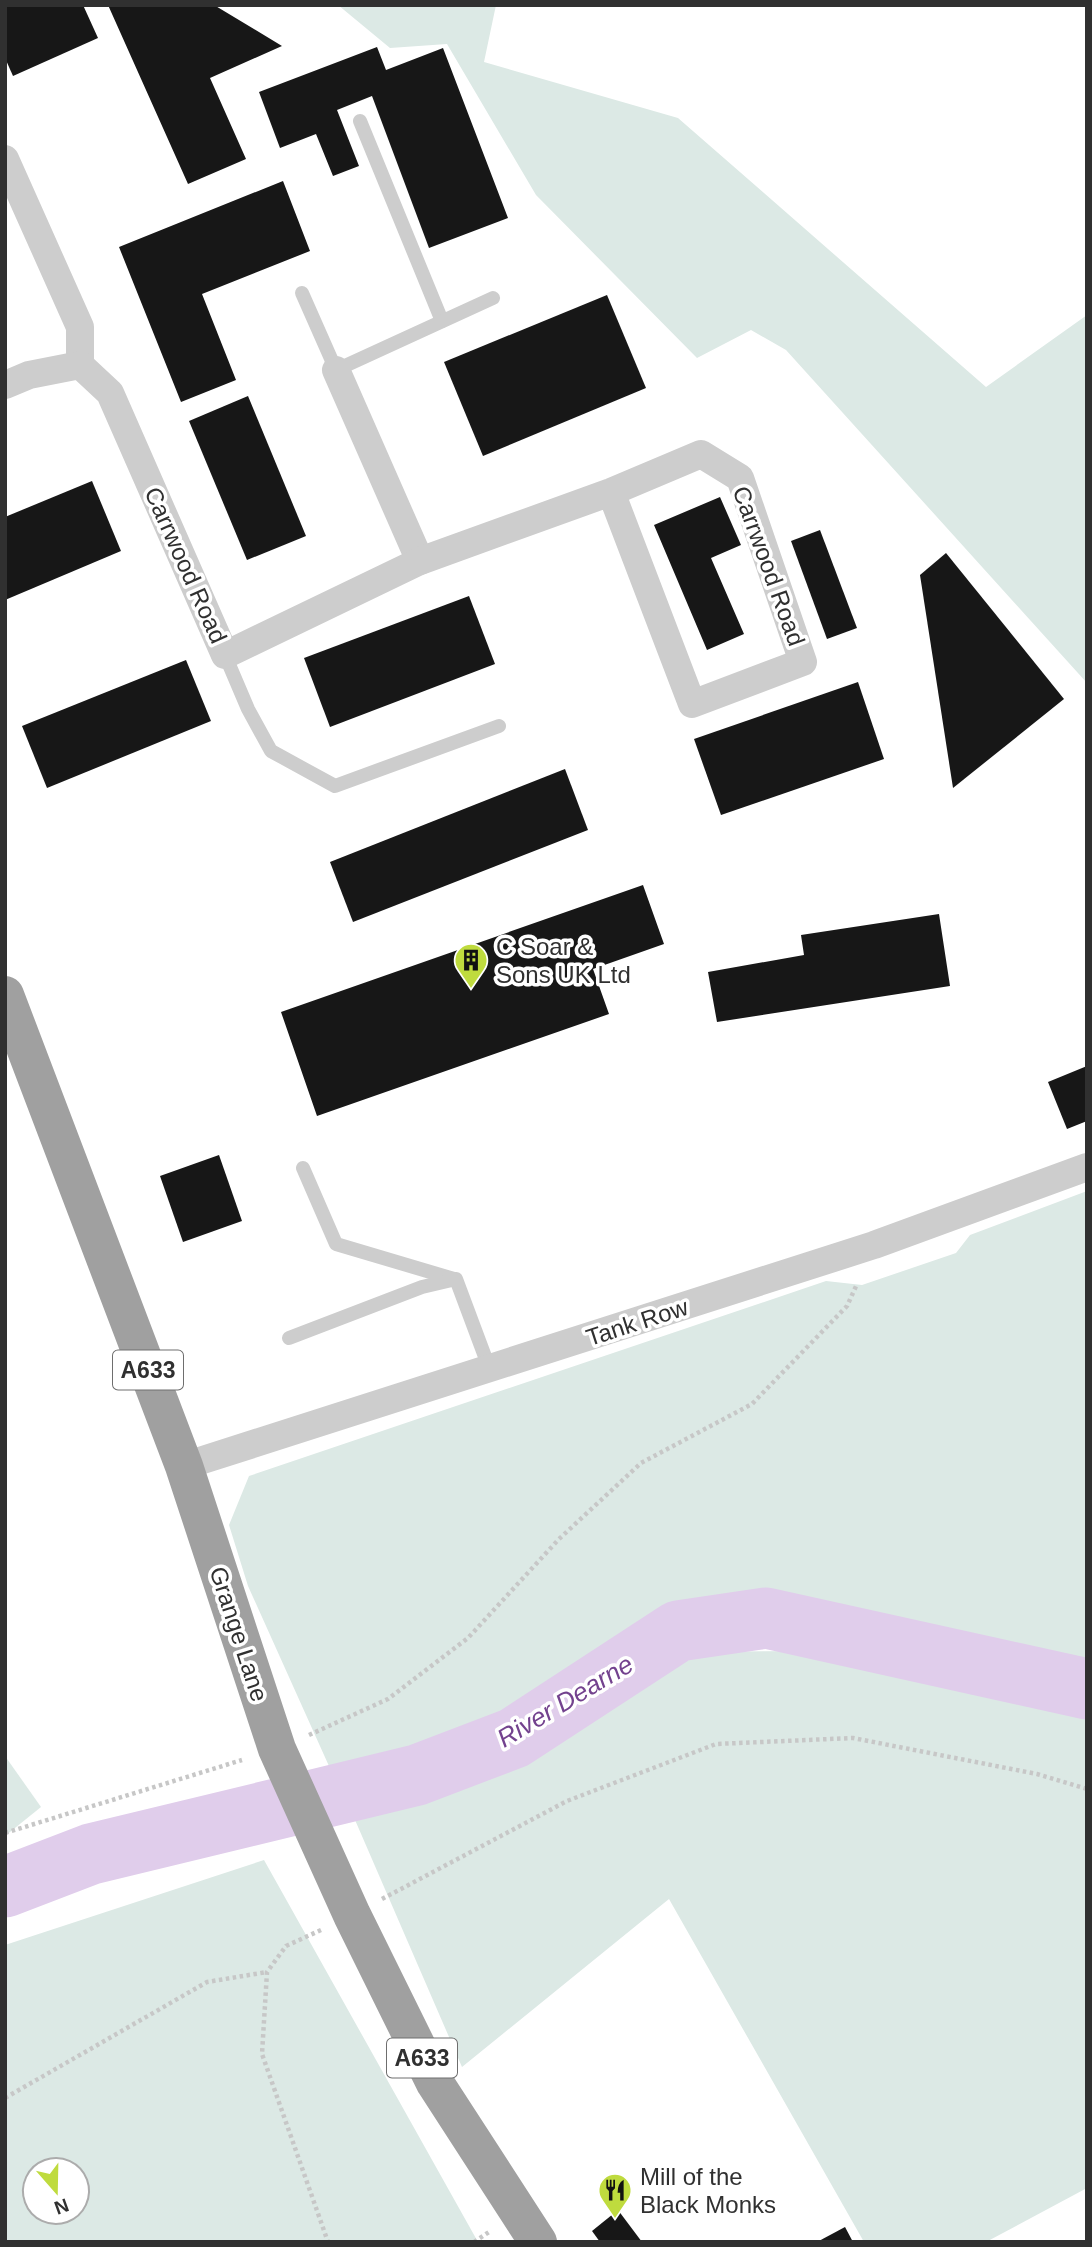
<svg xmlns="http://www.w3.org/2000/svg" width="1092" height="2247" font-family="Helvetica,sans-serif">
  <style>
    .green { fill: #dce9e5; fill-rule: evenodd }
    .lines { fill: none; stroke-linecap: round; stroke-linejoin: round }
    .river { stroke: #e0cdeb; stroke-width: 61 }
    .building { fill: #171717 }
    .path { stroke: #c7c7c7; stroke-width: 4.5; stroke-dasharray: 3.5 3.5; stroke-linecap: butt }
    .service { stroke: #cdcdcd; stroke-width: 14 }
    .minor { stroke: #cdcdcd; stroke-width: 28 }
    .trunk { stroke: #a0a0a0; stroke-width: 38 }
    .labels { text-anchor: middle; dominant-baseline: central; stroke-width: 7; stroke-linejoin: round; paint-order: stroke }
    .shield { fill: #fff; stroke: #6e6e6e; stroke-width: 2 }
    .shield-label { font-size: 23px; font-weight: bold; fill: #303030 }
    .street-label { font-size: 24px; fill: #303030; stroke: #fff }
    .poi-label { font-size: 24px; fill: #303030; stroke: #fff; text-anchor: start }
    .water-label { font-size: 26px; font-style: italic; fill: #73428e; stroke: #fff }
  </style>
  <rect width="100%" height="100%" fill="#fff"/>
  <g class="green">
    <path d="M338 5H496L484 62 678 118 986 387 1087 315V683L786 350 751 330 697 358 536 195 447 44 390 48Z"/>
    <path d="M1087 1191V1672L765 1605 666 1617 500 1722 403 1769 333 1775 248 1586 229 1525 249 1476 826 1281 862 1285 956 1253 970 1235Z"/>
    <path d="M807 1651 1087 1716V2188L986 2242H864L669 1899 462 2067 352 1813 509 1765 680 1652Z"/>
    <path d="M5 1756 41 1807 5 1836Z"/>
    <path d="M264 1860 478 2242H5V1945ZM77 2170V2212H35V2170Z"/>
  </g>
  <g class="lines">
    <path class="river" d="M5 1887 91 1854 417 1775 514 1738 678 1631 766 1618 1087 1689"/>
  </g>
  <g class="building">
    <path d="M5 5H83L98 38 13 76 5 58Z"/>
    <path d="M108 5H214L282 46 210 78 246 159 188 184Z"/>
    <path d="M377 47 386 70 443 48 508 218 429 248 372 96 337 110 359 166 333 176 316 134 280 148 259 92Z"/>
    <path d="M283 181 310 251 202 294 236 380 181 402 119 247Z"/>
    <path d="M607 295 646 388 483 456 444 362Z"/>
    <path d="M248 396 306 536 247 560 189 421Z"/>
    <path d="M92 481 121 551 5 600V517Z"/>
    <path d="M720 497 741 545 711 558 744 634 707 650 654 525Z"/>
    <path d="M820 530 857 628 827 639 791 541Z"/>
    <path d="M946 553 1064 699 953 788 920 575Z"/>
    <path d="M469 596 495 664 330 727 304 658Z"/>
    <path d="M186 660 211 721 47 788 22 726Z"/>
    <path d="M858 682 884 759 721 815 694 739Z"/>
    <path d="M565 769 588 830 353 922 330 862Z"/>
    <path d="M643 885 664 944 593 969 609 1014 317 1116 281 1012Z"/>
    <path d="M939 914 950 986 717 1022 708 972 804 955 801 935Z"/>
    <path d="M1087 1066V1121L1067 1129 1048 1082Z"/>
    <path d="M219 1155 242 1221 183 1242 160 1176Z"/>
    <path d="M618 2210 642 2242H600L592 2231Z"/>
    <path d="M845 2227 853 2242H817Z"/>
  </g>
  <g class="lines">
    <g class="path">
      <path d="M309 1735 388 1699 468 1638 559 1539 641 1463 752 1404 847 1306 857 1284"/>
      <path d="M5 1833 242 1760"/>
      <path d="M382 1899 567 1801 716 1744 853 1738 1037 1774 1087 1789"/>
      <path d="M321 1930 286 1946 267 1972 262 2054 328 2242"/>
      <path d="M5 2098 207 1982 267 1972"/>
      <path d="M474 2242 489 2232"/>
    </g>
    <g class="service">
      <path d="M360 121 442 321"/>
      <path d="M302 293 336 370 493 298"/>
      <path d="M225 655 248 709 271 751 335 786 499 726"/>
      <path d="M303 1168 336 1244 454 1279"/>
      <path d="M289 1338 422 1287 456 1279 490 1370"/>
    </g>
    <g class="minor">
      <path d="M5 159 80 327V365"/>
      <path d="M336 370 420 561"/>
      <path d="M5 385 29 375 80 365 110 393 225 655 420 561 611 492 701 454 740 478 803 662 692 704 611 492"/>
      <path d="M184 1466 874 1245 1087 1167"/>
    </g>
    <path class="trunk" d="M5 995 184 1466 277 1749 352 1915 435 2083 538 2242"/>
  </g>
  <defs>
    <symbol id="building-pin" viewBox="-11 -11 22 30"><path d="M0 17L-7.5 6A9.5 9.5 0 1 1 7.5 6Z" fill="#bfdb3e" stroke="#fff"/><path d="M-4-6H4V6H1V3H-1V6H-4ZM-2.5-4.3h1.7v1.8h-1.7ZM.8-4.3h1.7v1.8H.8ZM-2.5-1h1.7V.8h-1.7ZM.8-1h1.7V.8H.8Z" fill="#111"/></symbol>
    <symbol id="restaurant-pin" viewBox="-11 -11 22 30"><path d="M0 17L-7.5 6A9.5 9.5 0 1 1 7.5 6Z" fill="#bfdb3e" stroke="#fff"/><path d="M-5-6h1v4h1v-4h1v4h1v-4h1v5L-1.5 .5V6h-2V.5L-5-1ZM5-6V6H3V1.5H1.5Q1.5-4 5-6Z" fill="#111"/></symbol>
  </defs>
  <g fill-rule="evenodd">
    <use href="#building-pin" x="452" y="941" width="38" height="52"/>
    <use href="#restaurant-pin" x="596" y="2171" width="38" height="52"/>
  </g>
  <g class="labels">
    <g class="shield">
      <rect x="113" y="1350.5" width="70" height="39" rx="5"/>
      <rect x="387" y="2038.5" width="70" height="39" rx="5"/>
    </g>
    <g class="shield-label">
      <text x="148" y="1370">A633</text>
      <text x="422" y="2058">A633</text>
    </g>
    <g class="street-label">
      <text transform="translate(186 565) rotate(66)">Carrwood Road</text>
      <text transform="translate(769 566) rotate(70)">Carrwood Road</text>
      <text transform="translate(637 1322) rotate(-18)">Tank Row</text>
      <text transform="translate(239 1634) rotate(72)">Grange Lane</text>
    </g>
    <g class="poi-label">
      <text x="496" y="946">C Soar &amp;<tspan x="496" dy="28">Sons UK Ltd</tspan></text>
      <text x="640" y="2176">Mill of the<tspan x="640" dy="28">Black Monks</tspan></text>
    </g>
    <g class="water-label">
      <text transform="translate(565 1701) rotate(-31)">River Dearne</text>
    </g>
  </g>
  <rect width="1092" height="2247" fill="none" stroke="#303030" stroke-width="14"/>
  <g transform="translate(56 2191) rotate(160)"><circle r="33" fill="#ffffff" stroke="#acacac" stroke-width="2"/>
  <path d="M0-5L12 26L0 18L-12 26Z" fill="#bfdb3e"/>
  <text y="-10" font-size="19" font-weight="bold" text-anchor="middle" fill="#303030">N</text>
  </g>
</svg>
